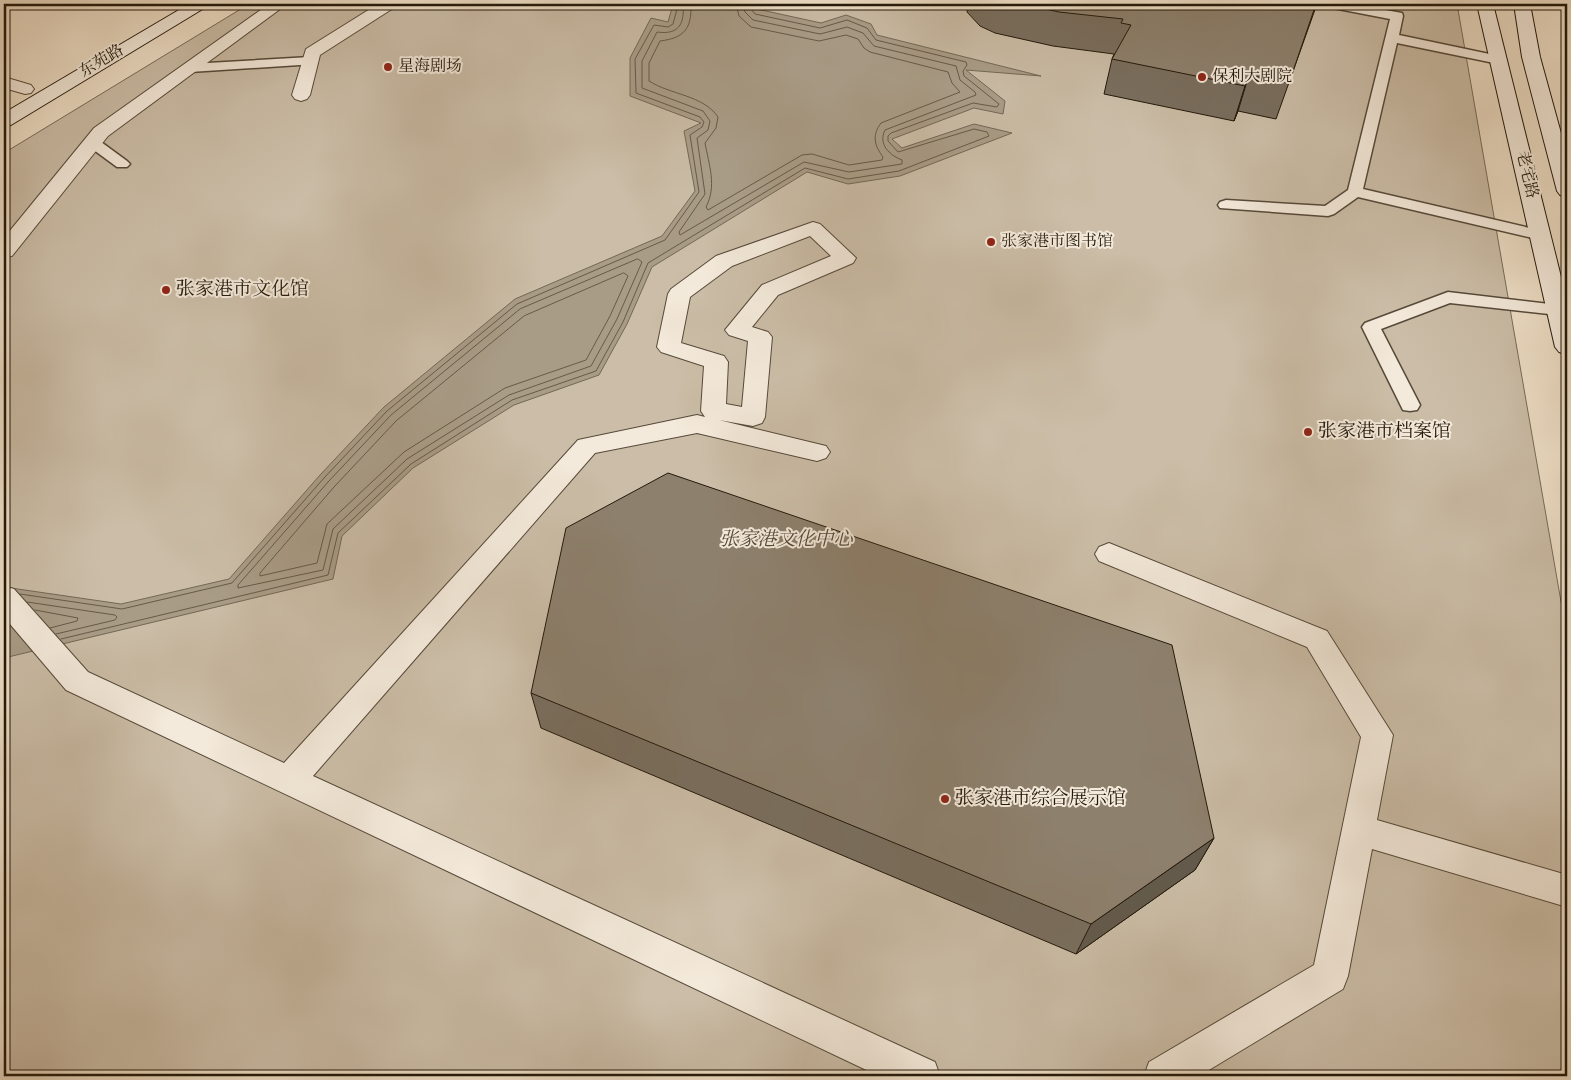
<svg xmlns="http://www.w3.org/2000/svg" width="1571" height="1080" font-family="'Sorts Mill Goudy','Noto Serif SC',serif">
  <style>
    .green { fill: #cbbda7; stroke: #776b59 }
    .water { fill: #a99c87; stroke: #736855 }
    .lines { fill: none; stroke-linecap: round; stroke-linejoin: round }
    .shore { stroke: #665a49; stroke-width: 1 }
    .lane-casing { stroke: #564a3a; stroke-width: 3 }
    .street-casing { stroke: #564a3a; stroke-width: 2 }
    .secondary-casing { stroke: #23190b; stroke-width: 2 }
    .lane { fill: #f4eadb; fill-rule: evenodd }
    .street { fill: #f4eadb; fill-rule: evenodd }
    .secondary { fill: #f4eadb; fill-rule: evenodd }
    .wall { fill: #796e5e; stroke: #23190b }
    .shaded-wall { fill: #635a4c; stroke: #23190b }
    .building { fill: #8d806d; stroke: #23190b }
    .poi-dot { fill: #8f2418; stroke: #f4eadb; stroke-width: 2 }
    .labels { text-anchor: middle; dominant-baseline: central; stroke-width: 4; stroke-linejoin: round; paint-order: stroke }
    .far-street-label { font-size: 16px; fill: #23190b; stroke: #f4eadb }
    .far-poi-label { font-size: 16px; fill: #23190b; stroke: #f4eadb; text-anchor: start }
    .poi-label { font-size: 19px; fill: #23190b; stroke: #f4eadb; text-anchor: start }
    .park-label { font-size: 19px; font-style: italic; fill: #554a3a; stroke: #f4eadb }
  </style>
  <rect width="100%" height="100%" fill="#eedfc7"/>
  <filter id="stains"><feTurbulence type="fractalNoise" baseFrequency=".004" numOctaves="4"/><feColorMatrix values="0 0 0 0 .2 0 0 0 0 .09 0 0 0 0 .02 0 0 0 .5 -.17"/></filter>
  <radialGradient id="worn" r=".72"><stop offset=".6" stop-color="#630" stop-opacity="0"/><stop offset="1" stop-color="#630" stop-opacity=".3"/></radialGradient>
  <path class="green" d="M249 4H1457L1567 636V1076H4V153Z"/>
  <path class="water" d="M668 4H753L757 9 821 23 846 15 871 24 877 35 1041 76 966 70 1005 101 1003 114 974 108 892 139 902 148 974 124 1012 133 900 176 848 184 807 172 652 267 627 324 599 375 514 405 413 468 342 536 333 579 4 658V587L121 604 229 579 320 475 384 407 515 299 662 236 695 191 684 131 701 123 630 96V58L651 18 668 22 672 8Z"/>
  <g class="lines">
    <g class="shore">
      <path d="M683 4C685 25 678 35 657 32L642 61V88L703 111 710 121 708 130 697 138 705 194 679 232 680 235 804 162 849 172 902 164V160C889 155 878 144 885 130L976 95 975 92 960 80 956 66 874 46 863 33 847 27 820 34 753 20 745 12 743 4"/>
      <path d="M691 4C692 29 684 38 660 41L649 63V81C671 95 703 95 718 117L716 128 705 143C709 165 717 186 706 207L708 210 802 155 812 154 849 165 882 160 883 157C874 145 872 135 881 123L960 92 952 83 948 72 870 52 864 48 858 39 846 35 819 41 751 27 739 16 736 4"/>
      <path d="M638 259 642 262 617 319 591 366 509 395 407 459 333 529 323 570 238 588V585L328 482 391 415 520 309Z"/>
      <path d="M624 273 628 276 610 316 586 360 505 388 404 452 327 524 317 563 260 576V573L334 487 396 421 524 316Z"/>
      <path d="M20 594 122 609 232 583 324 478 387 411 517 304 665 240 699 192 690 135 702 127 704 122 700 117 636 93 635 59 654 25 668 27 673 24 677 9 676 4"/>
      <path d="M27 602 115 615 117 617 115 620 56 634"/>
      <path d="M35 610 78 618 77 621 50 628"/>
      <path d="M61 639 328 575 338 533 411 464 512 400 596 371 623 322 648 263 805 168 848 179 899 171 989 136 987 132 974 129 898 152 888 141V136L891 133 973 103 997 107 999 104 964 76 963 71 967 65 966 62 876 40 867 28 847 20 820 28 755 14 750 8V4"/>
    </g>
    <defs>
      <g id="lane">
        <path d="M1327 4H1352L1402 13 1403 16 1399 35 1499 56 1506 60 1499 64 1397 43 1363 189 1547 232 1549 235 1547 238 1541 240 1358 197 1334 214 1328 216 1220 208 1218 205 1220 202 1226 200 1325 206 1348 190 1390 19 1333 8 1329 7Z"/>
        <path d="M310 57 315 58 317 61 315 64 190 72 183 68 190 64Z"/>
        <path d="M92 138 97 139 127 161 130 164 127 167H117L87 145 85 142 87 139Z"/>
        <path d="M1448 292 1558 305 1564 306 1567 310 1564 314 1558 315 1450 303 1381 329 1420 405 1417 410 1410 411 1403 410 1362 327 1365 323Z"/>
      </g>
      <g id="street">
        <path d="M269 4H287L108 136 12 256 4 257V238L94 128Z"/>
        <path d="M378 4H397L395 7 320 55 310 95 307 99 301 101 295 99 292 95 306 49Z"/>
        <path d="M4 77 31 85 34 89 31 93 25 94 4 88Z"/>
        <path d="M813 222 820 224 856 258 853 263 778 295 752 327 768 332 772 337 765 417 762 423 753 426 719 420 826 446 830 452 826 458 817 461 697 433 595 453 313 776 935 1062 940 1076H879L66 690 4 617V586L14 589 88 672 284 763 578 440 697 415 705 417 701 411 704 366 661 352 657 347 668 294 671 289 716 256ZM810 236 831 256 762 285 725 330 729 335 748 341 742 407 726 404 728 362 724 356 681 343 690 297 732 266Z"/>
        <path d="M1109 543 1327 631 1393 735 1377 820 1567 875V907L1372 849 1348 976 1343 989 1199 1076H1144L1149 1062 1314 965 1361 737 1307 647 1099 561 1095 554 1099 547Z"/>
      </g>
      <g id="secondary">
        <path d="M189 4H208L206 7 11 125 4 127V113Z"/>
        <path d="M1477 4H1493L1567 301V355L1559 352 1555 347Z"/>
        <path d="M1514 4H1530L1540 57 1567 155V197L1560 195 1557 191 1522 57Z"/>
      </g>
    </defs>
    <use href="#lane" class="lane-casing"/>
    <use href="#street" class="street-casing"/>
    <use href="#secondary" class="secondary-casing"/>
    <use href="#lane" class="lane"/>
    <use href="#street" class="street"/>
    <use href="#secondary" class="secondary"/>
  </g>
  <g class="wall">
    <path d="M968 4H1317L1276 119 1238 111 1234 121 1104 94 1112 59 1114 54 1053 46 995 33 980 26 967 12Z"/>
    <path d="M531 693 1214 838 1195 870 1076 954 541 728Z"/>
  </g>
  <g class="shaded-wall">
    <path d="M1249 75 1238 111 1234 121 1245 86Z"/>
    <path d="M1214 838 1195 870 1076 954 1091 924Z"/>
  </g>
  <g class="building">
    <path d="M1023 4H1316L1289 83 1249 75 1245 86 1112 59 1131 25 1121 23 1123 19 1059 12Z"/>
    <path d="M668 473 1172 645 1214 838 1091 924 531 693 566 528Z"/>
  </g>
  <g class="poi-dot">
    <circle cx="388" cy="67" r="5"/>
    <circle cx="1202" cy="77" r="5"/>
    <circle cx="991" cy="242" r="5"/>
    <circle cx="166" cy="290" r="5"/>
    <circle cx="1308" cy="432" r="5"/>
    <circle cx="945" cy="799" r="5"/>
  </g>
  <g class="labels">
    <g class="far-street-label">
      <text transform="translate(102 62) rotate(-31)">东苑路</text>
      <text transform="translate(1526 175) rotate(77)">老宅路</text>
    </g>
    <g class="far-poi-label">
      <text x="398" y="67">星海剧场</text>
      <text x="1212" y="77">保利大剧院</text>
      <text x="1001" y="242">张家港市图书馆</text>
    </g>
    <g class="poi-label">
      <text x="176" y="290">张家港市文化馆</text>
      <text x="1318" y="432">张家港市档案馆</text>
      <text x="955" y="799">张家港市综合展示馆</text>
    </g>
    <g class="park-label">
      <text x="786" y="540">张家港文化中心</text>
    </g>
  </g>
  <rect width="1571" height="1080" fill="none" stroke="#eedfc7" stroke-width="20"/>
  <rect x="5" y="5" width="1561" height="1070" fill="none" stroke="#23190b" stroke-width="2.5"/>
  <rect x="10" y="10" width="1551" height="1060" fill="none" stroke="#23190b"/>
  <rect width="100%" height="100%" filter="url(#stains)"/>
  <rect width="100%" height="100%" fill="url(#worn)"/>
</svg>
